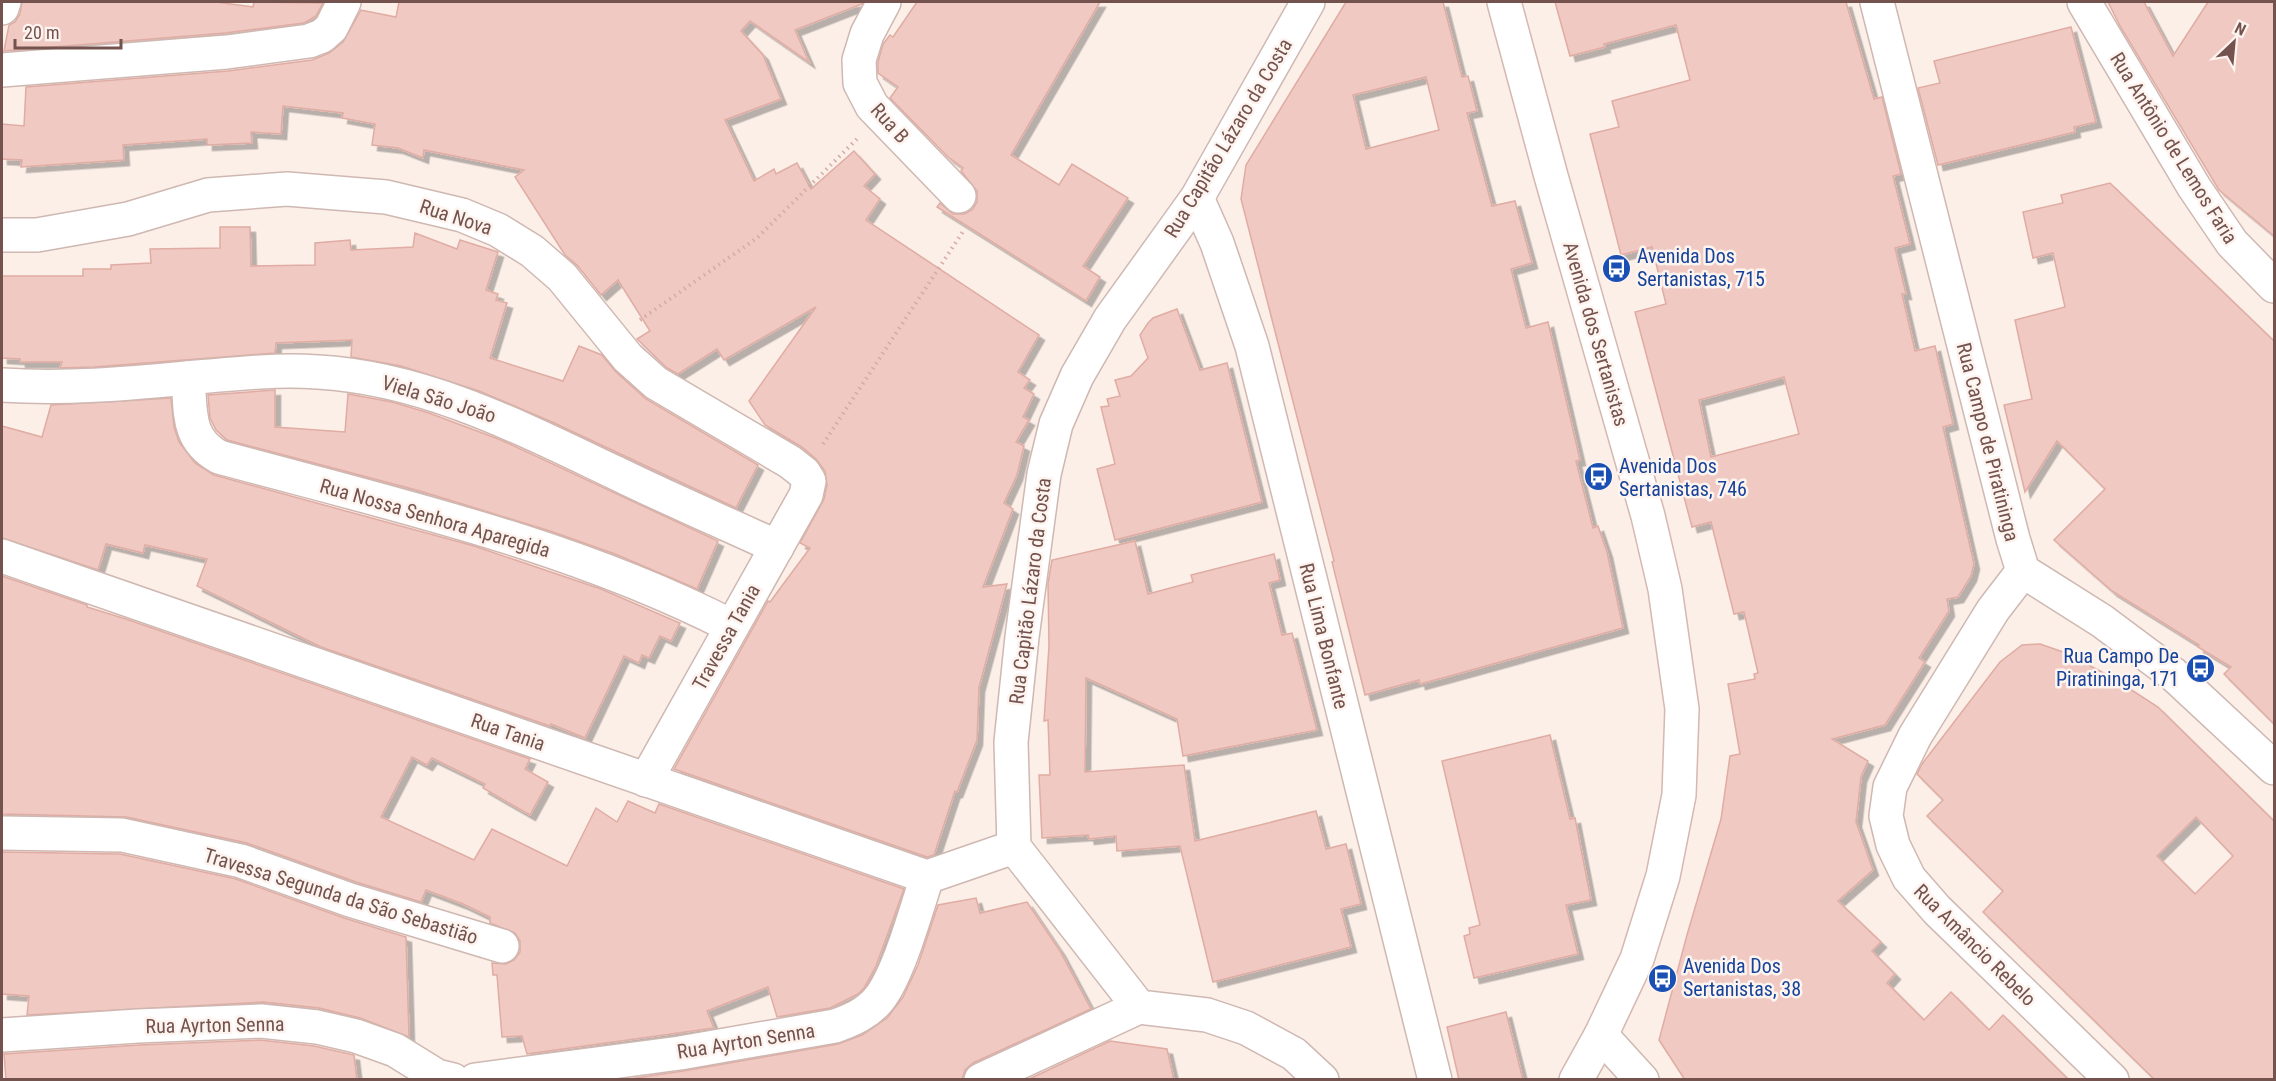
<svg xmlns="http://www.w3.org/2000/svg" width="2276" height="1081" font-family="'Roboto Condensed',sans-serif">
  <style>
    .building { fill: #efc9c2; stroke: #e0aca3; stroke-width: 1.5; fill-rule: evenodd; filter: url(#shadow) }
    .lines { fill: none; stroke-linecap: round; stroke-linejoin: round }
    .street-casing { stroke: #cfb8b2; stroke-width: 36 }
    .secondary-casing { stroke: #d4b8b1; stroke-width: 36 }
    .path { stroke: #d4aca5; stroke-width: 4; stroke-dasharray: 1.5 4.5; stroke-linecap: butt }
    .street { stroke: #fff; stroke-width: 33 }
    .secondary { stroke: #fff; stroke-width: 33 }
    .labels { text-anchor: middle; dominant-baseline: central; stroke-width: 5; stroke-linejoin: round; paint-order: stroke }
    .street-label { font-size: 20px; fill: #74524e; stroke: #fef4ef }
    .transit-label { font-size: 20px; fill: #164399; stroke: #fef4ef; text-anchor: start }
  </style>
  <defs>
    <filter id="shadow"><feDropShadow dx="5.5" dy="5.5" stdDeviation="0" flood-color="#0004"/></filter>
  </defs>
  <rect width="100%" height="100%" fill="#fbefe8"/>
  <g class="building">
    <path d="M22 2H216L253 7 254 2 323 3 316 16 304 23 225 33 4 51 9 25 15 22 20 14Z"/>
    <path d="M399 2H862V4L795 30 809 62 750 21 741 31 763 55 781 99 725 120 754 181 774 169 776 174 797 163 811 189 854 151 875 174 864 186 880 199 866 220 1039 335 1018 372 1030 380 1024 388 1034 394 1023 417 1029 420 1016 442 1024 446 1017 475 1004 503 1013 509 983 587 1007 584 979 687 977 740 957 792 955 791 934 855 927 857 674 769 768 601 770 602 810 548 800 543 824 499 827 485 825 471 816 459 802 447 765 425 749 401 816 307 724 360 717 349 678 374 667 368 637 339 650 331 618 280 601 295 577 265 565 255 515 177 524 170 424 150 423 158 398 148 372 145 375 124 342 118 343 113 283 106 281 134 251 132 252 143 207 145V139L123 145 124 160 21 167 22 160 2 159V124L24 126 26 87 228 71 312 60 329 53 343 42 361 10 396 17Z"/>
    <path d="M917 2H1100L1011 155 1059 185 1072 164 1128 198 1083 266 1100 277 1086 301 937 207 940 203 953 214H964L972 210 977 202V191L961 171 963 168 948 157 890 98 898 87 878 73V62L883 44 890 35 893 37Z"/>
    <path d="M1346 2H1443L1462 77 1468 76 1477 111 1467 113 1492 206 1515 201 1532 263 1511 269 1526 328 1548 322 1580 460 1576 461 1593 528 1598 526 1607 552 1623 628 1446 677 1420 684 1419 680 1365 695 1332 562 1334 561 1241 199 1246 165ZM1426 77 1439 130 1366 149 1353 95Z"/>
    <path d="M1555 2H1846L1874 99 1882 97 1901 174 1893 176 1910 244 1895 248 1906 294H1902L1915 351 1935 346 1953 424 1943 427 1974 564 1971 576 1958 597 1947 599 1949 611 1919 658 1925 662 1885 725 1832 739 1868 761 1861 777 1856 822 1873 870 1838 901 1881 942 1872 951 1895 974 1887 983 1924 1020 1951 992 1989 1030 2003 1015 2069 1080H1685L1659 1040 1687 935 1721 819 1730 756 1740 754 1728 684 1755 679 1754 674 1758 673 1744 612 1734 614 1711 522 1692 527 1635 312 1666 304 1652 247 1621 255 1590 134 1619 127 1612 101 1690 80 1676 25 1604 44 1605 47 1570 56ZM1784 377 1799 434 1711 457 1699 400Z"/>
    <path d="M2108 2H2144L2173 56 2208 2H2274V236L2219 190 2120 26Z"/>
    <path d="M2071 27 2096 122 2074 127 2075 132 1938 165 1918 88 1940 83 1934 61Z"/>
    <path d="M2110 183 2274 341V724L2224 674 2231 667 2198 647 2199 645 2112 591 2054 540 2105 489 2057 441 2025 492 2004 405 2032 399 2015 320 2065 307 2053 253 2033 258 2023 212 2063 203 2061 195Z"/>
    <path d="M220 227H250L251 266 315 265V243L350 240 351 250 413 247 415 233 457 249 460 240 498 252 486 290 498 294 496 300 507 303 490 358 563 381 579 346 602 355 616 372 646 399 758 465 736 508 552 422 479 391 401 366 351 357 352 340 276 343 275 353 94 367 60 368 62 362H20V359L2 358V276H83V269H111V265L151 263 150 249 220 248Z"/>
    <path d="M1177 309 1200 370 1227 363 1262 502 1115 540 1097 469 1115 464 1101 407 1109 406 1107 399 1120 396 1115 380 1131 376 1148 358 1140 335 1148 323 1153 318Z"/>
    <path d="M275 390V427L345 432 348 394 392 402 429 413 501 440 718 541 697 589 615 554 550 531 420 491 227 440 216 430 210 418 208 395Z"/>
    <path d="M171 398 174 427 179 442 195 463 214 475 474 546 601 589 680 623 671 641 660 636 649 658 642 655 639 663 624 656 585 738 551 724 550 726 321 647 197 586 207 559 145 545 143 553 106 544 98 570 2 538V426L42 437 51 405Z"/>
    <path d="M1135 541 1148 594 1193 582 1191 575 1274 554 1280 580 1269 583 1282 635 1292 633 1317 730 1183 756 1177 719 1086 678 1085 772 1184 765 1195 841 1316 811 1326 849 1346 844 1361 904 1341 909 1351 947 1213 982 1180 846 1117 851 1116 836 1089 839 1088 835 1042 838 1039 775H1050L1048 720 1044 721 1049 646 1048 583 1052 560Z"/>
    <path d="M2 576 87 605V607L126 619 530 759 525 769 548 782 530 815 483 788 485 784 432 758 427 765 412 757 381 817 474 860 492 829 567 866 596 808 617 822 628 801 655 813 659 804 904 889 876 966 864 988 858 994 830 1008 777 1017 768 987 707 1011 714 1028 527 1054 522 1036 502 1037 497 975H493L492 963 506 964 514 960 520 952V941L515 933 490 923V917L463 904 426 890 421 902 356 882 247 843 126 817 2 814Z"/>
    <path d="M2040 644 2066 653 2113 678 2158 707 2274 821V1080H2155L1983 912 2003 891 1927 816 1943 800 1917 774 1922 764 2000 662 2022 645ZM2196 817 2233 856 2195 894 2157 856Z"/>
    <path d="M1550 735 1570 819 1575 818 1591 900 1566 905 1578 954 1474 978 1464 936 1470 934 1469 928 1480 925 1442 761Z"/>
    <path d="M2 852 120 854 236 879 344 918 406 937 409 1037 360 1018 319 1008 263 1002 27 1015 29 996 2 994Z"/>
    <path d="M976 898 980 913 1027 902 1060 951 1091 1009 973 1063 965 1070 962 1080H622L683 1071 838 1044 862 1035 887 1018 903 997 918 965 938 905Z"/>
    <path d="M1506 1012 1523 1080H1459L1447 1027Z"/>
    <path d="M260 1040 314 1046 354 1055 357 1080H6L4 1054 139 1045Z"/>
    <path d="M1110 1041 1167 1049 1174 1080H1027Z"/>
  </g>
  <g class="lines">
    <defs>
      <g id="street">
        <path d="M884 2 867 34 859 60 860 83 872 106 959 196"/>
        <path d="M1308 2 1197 198 1110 319 1077 376 1056 424 1044 474 1022 637 1011 742 1014 847 1139 1007 1207 1015 1246 1028 1294 1054 1322 1080"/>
        <path d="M1877 2 2013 539 2023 571 2102 621 2173 674 2274 768"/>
        <path d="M2084 2 2194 187 2232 243 2274 286"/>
        <path d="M2 8 4 2"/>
        <path d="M2 70 227 52 309 41 322 36 331 28 344 2"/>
        <path d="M1197 198 1217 243 1252 346 1435 1080"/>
        <path d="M2 235H37L128 219 208 195 287 189 386 197 462 215 498 230 532 251 562 277 628 358 656 383 790 462 804 473 809 481 806 495 646 780"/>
        <path d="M188 378C191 411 186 439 219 457 392 504 571 544 731 626"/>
        <path d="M2 385C63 389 126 384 187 378 231 374 274 369 318 372 425 378 521 428 616 473 669 499 723 522 777 547"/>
        <path d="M2 556 927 877 1014 847"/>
        <path d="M2023 571 1993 610 1915 736 1890 787 1886 816 1893 845 1909 878 1937 910 2112 1080"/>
        <path d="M2 833 122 835 241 861 350 900 502 946"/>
        <path d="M2 1035 138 1026 261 1021 317 1027 356 1036 395 1050 437 1076 453 1080"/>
        <path d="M1601 1035 1642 1080"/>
        <path d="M475 1080 680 1053 835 1026C852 1020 868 1013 879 999 899 974 916 910 927 877"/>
        <path d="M981 1080 1139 1007"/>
      </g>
      <path id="secondary" d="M1504 2 1551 176 1648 516 1665 589 1682 709 1679 795 1663 876 1637 959 1601 1035 1576 1080"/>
    </defs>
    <use href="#street" class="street-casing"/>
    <use href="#secondary" class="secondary-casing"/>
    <g class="path">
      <path d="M640 320 757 238 857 139"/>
      <path d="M823 444 964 230"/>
    </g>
    <use href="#street" class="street"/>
    <use href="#secondary" class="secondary"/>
  </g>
  <defs>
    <symbol id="bus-disc" viewBox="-11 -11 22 22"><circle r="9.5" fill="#1a4fb4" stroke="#fef4ef"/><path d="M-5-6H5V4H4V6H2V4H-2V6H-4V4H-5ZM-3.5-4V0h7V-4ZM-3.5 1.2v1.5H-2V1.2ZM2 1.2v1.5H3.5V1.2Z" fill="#fff"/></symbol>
  </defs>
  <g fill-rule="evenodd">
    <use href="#bus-disc" x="1600" y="252" width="33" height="33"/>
    <use href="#bus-disc" x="1582" y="460" width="33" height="33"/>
    <use href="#bus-disc" x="2184" y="652" width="33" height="33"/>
    <use href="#bus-disc" x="1646" y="962" width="33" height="33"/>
  </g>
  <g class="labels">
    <g class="street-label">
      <text transform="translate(890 123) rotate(48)">Rua B</text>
      <text transform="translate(1228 138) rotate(-59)">Rua Capitão Lázaro da Costa</text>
      <text transform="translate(2174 148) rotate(58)">Rua Antônio de Lemos Faria</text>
      <text transform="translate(456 217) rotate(18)">Rua Nova</text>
      <text transform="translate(1596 334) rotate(74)">Avenida dos Sertanistas</text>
      <text transform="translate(439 399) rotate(17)">Viela São João</text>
      <text transform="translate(1988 442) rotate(76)">Rua Campo de Piratininga</text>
      <text transform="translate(435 518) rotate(16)">Rua Nossa Senhora Aparegida</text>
      <text transform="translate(1030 591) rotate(-83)">Rua Capitão Lázaro da Costa</text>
      <text transform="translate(1324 636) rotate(76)">Rua Lima Bonfante</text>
      <text transform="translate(726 637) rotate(-61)">Travessa Tania</text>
      <text transform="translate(508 732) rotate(19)">Rua Tania</text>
      <text transform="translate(341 896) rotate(17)">Travessa Segunda da São Sebastião</text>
      <text transform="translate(1975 945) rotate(45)">Rua Amâncio Rebelo</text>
      <text transform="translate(215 1025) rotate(-1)">Rua Ayrton Senna</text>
      <text transform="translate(746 1041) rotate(-9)">Rua Ayrton Senna</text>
    </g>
    <g class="transit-label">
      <text x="1637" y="256">Avenida Dos<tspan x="1637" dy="23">Sertanistas, 715</tspan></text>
      <text x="1619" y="466">Avenida Dos<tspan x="1619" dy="23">Sertanistas, 746</tspan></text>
      <text x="2179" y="656" text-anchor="end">Rua Campo De<tspan x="2179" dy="23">Piratininga, 171</tspan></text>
      <text x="1683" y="966">Avenida Dos<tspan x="1683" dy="23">Sertanistas, 38</tspan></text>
    </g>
  </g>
  <rect width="2276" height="1081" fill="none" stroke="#74524e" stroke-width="6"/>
  <g transform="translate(2234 42) rotate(26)" stroke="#fef4ef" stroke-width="4.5" paint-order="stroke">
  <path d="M0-4.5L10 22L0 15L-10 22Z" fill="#74524e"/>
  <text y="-9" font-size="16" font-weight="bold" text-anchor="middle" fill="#74524e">N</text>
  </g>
  <path d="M15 39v9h106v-9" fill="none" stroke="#74524e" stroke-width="3"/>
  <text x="24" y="39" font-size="18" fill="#74524e" stroke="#fef4ef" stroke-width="4.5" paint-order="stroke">20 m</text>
</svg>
